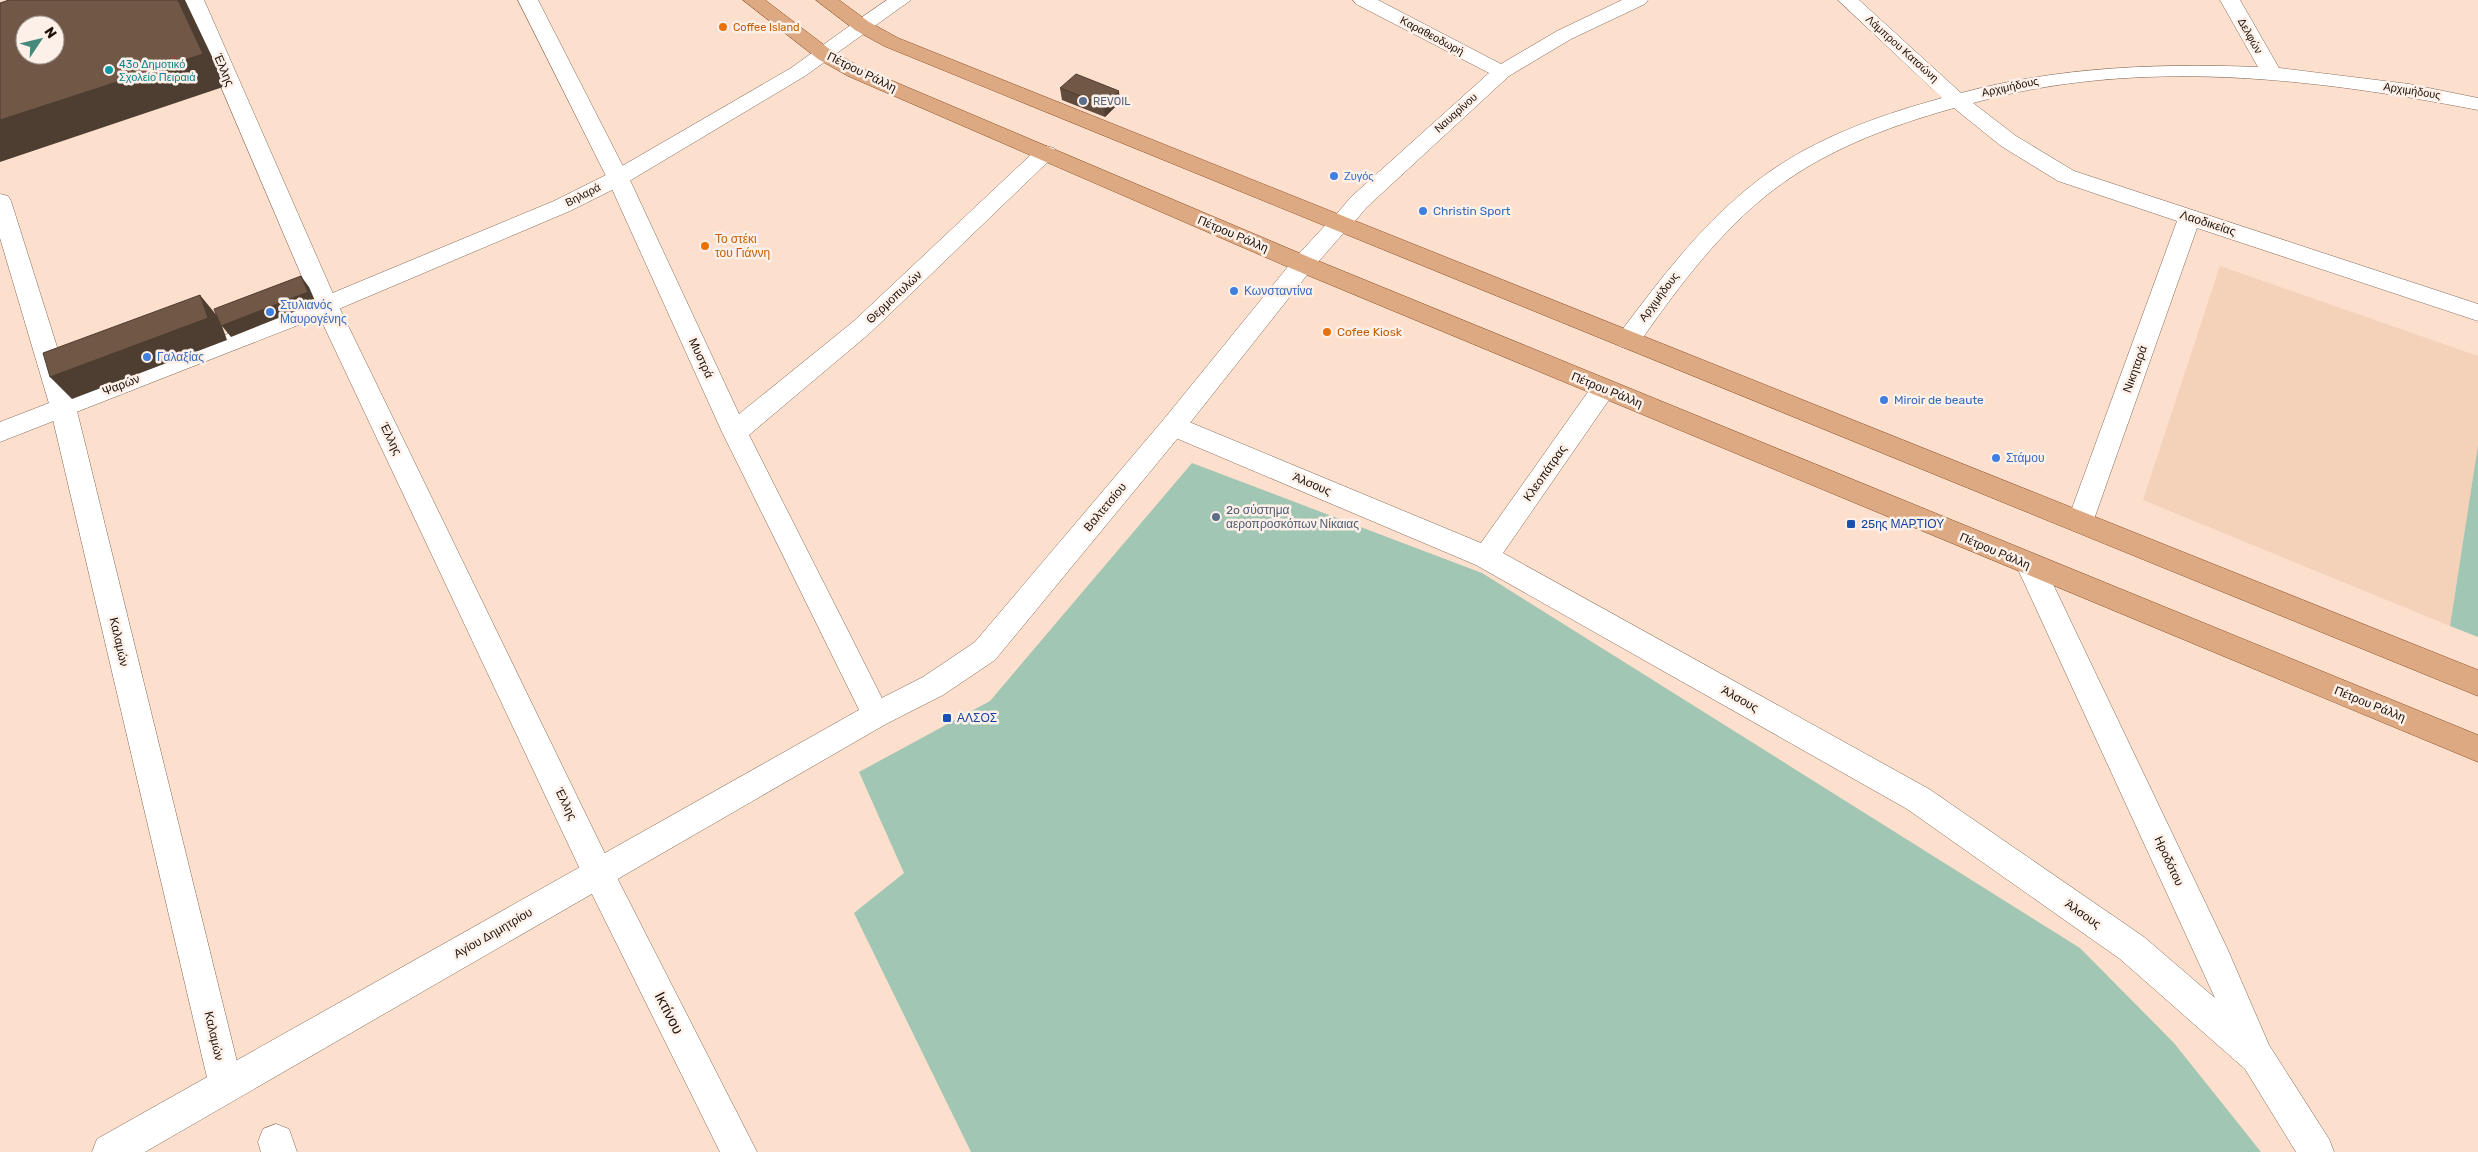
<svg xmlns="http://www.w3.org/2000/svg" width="2478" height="1152" font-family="Rubik,sans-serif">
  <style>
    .built { fill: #f4d1b9 }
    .green { fill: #a2c6b4 }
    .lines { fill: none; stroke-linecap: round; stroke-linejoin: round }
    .street-casing { stroke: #836a59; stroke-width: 1 }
    .secondary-casing { stroke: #836a59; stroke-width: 1 }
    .primary-casing { stroke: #8b4e23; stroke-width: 1 }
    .street { fill: #fff; fill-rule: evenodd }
    .secondary { fill: #fff; fill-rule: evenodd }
    .primary { fill: #dda983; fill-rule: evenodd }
    .wall { fill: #604b3c }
    .shaded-wall { fill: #4e3d31 }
    .building { fill: #705746; stroke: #4e3d31; fill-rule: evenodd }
    .food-dot { fill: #e8710a; stroke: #fcf0e8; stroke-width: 2 }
    .culture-dot { fill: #0f9aa8; stroke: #fcf0e8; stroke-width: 2 }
    .service-dot { fill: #5c6f8a; stroke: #fcf0e8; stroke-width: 2 }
    .shop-dot { fill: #3f7fe0; stroke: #fcf0e8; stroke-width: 2 }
    .transit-dot { fill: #1a4fb4; stroke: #fcf0e8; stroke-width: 2 }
    .labels { text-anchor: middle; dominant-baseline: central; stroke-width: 5; stroke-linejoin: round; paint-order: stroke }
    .far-food-label { font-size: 11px; fill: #c56008; stroke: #fcf0e8; text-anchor: start }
    .far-street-label { font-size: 11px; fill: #1c120b; stroke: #fcf0e8 }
    .far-culture-label { font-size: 11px; fill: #0d838f; stroke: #fcf0e8; text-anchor: start }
    .far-service-label { font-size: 11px; fill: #4e5e75; stroke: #fcf0e8; text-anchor: start }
    .far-shop-label { font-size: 11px; fill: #366cbe; stroke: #fcf0e8; text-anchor: start }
    .street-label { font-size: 12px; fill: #1c120b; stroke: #fcf0e8 }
    .shop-label { font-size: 12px; fill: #366cbe; stroke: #fcf0e8; text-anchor: start }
    .food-label { font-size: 12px; fill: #c56008; stroke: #fcf0e8; text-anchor: start }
    .service-label { font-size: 12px; fill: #4e5e75; stroke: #fcf0e8; text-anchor: start }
    .transit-label { font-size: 12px; fill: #164399; stroke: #fcf0e8; text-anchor: start }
    .near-street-label { font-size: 15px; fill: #1c120b; stroke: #fcf0e8 }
  </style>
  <rect width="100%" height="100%" fill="#fcdfcc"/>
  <path class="built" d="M2220 266 2478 356V445L2450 626 2143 500Z"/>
  <g class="green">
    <path d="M2478 445V637L2450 626Z"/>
    <path d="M1192 463 1482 573 2080 948 2174 1043 2261 1152H971L854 913 904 873 859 772 990 701Z"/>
  </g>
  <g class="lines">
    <defs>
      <g id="street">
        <path d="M184 0H204L338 305 609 862 757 1152H720L587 884 314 305Z"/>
        <path d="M518 0H538L629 178 739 414 854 321 1038 148 1046 146 1054 148 1057 153 870 333 749 435 886 706 891 715 886 724 876 728 866 724 722 432 607 178Z"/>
        <path d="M887 0H911L869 30H855L852 26 855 22Z"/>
        <path d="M1353 0H1378L1501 64 1557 31 1622 0H1648L1645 4 1571 39 1509 76 1367 207C1356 219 1349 233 1332 228L1329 223 1351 197 1489 73 1356 4Z"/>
        <path d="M1838 0H1859L1961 93C2058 67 2158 63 2258 67L2220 0H2240L2279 68 2409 84 2478 98V110C2313 78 2138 57 1973 103L2016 136 2074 171 2478 304V321L2197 228 2093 522 2089 530 2080 533 2071 530 2067 522 2177 221 2058 181 2001 146 1954 108C1886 127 1817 153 1762 199 1712 241 1674 293 1637 346L1628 349 1619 346 1616 340 1619 334C1658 282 1697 230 1747 189 1803 142 1873 117 1942 98Z"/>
        <path d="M0 194 8 196 11 201 76 407 243 1086 238 1098 226 1103 214 1098 209 1086 50 407 0 238Z"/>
        <path d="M1604 379 1613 382 1616 388 1613 394 1503 553 1929 789 2144 937 2215 998 2016 565 2020 557 2030 554 2040 557 2227 948 2269 1045 2329 1139 2334 1152H2296L2245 1069 2120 959 1907 809 1476 565 1164 433 1160 426 1164 419 1173 416 1182 419 1481 543 1595 382Z"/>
        <path d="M276 1124 289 1129 297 1152H261L258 1142 263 1129Z"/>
      </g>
      <g id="secondary">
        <path d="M862 20 869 22 872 26 869 30 805 76 626 183 570 211 334 311 0 442V422L318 299 554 201 610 173 791 68 855 22Z"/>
        <path d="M1340 215 1348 218 1351 223 1348 228 1311 270 1182 433 995 660 943 695 886 724 145 1152H92L97 1139 866 706 923 677 975 642 1164 419 1295 258 1332 218Z"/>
      </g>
      <g id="primary">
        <path d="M743 0H765L832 51 862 68 1311 258 2478 735V762L1295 270 848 76 818 59Z"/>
        <path d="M816 0H839L869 22 898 38 2478 670V696L884 46 855 30Z"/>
      </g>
    </defs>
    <use href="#street" class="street-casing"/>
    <use href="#secondary" class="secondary-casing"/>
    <use href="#primary" class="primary-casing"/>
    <use href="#street" class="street"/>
    <use href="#secondary" class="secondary"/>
    <use href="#primary" class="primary"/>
  </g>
  <path class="wall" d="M1060 88 1120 102 1105 117 1062 100Z"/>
  <g class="shaded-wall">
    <path d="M178 0H185L226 86 0 162V120Z"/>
    <path d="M1119 91 1120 102 1105 117 1104 105Z"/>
    <path d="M301 276 309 287 316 303 231 337 222 326 227 340 72 399 50 377 200 295 218 317Z"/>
  </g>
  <g class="building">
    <path d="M9 0H178L203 54 0 120V3ZM25 25H55V55H25Z"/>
    <path d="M1076 74 1119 91 1104 105 1060 88Z"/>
    <path d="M301 276 308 292 221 326 214 309Z"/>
    <path d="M200 295 208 318 50 377 43 353Z"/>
  </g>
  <g class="food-dot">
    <circle cx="723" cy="27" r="5"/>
    <circle cx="705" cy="246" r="5"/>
    <circle cx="1327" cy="332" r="5"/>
  </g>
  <circle class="culture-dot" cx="109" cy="70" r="5"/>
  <g class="service-dot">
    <circle cx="1083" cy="101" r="5"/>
    <circle cx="1216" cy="517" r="5"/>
  </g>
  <g class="shop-dot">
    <circle cx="1334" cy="176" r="5"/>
    <circle cx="1423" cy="211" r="5"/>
    <circle cx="1234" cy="291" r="5"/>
    <circle cx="270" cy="312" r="5"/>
    <circle cx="147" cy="357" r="5"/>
    <circle cx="1884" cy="400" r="5"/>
    <circle cx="1996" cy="458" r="5"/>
  </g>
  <g class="transit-dot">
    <rect x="1846" y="519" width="10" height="10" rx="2.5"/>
    <rect x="942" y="713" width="10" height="10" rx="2.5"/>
  </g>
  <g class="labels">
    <g class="far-food-label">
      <text x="733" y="27">Coffee Island</text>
    </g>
    <g class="far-street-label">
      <text transform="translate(1432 36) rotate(28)">Καραθεοδωρή</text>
      <text transform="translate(2250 36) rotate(61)">Δελφών</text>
      <text transform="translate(1902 49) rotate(42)">Λάμπρου Κατσώνη</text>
      <text transform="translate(2010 87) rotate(-12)">Αρχιμήδους</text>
      <text transform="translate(2412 91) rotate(9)">Αρχιμήδους</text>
      <text transform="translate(1456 113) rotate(-42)">Ναυαρίνου</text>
      <text transform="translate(583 195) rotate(-27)">Βηλαρά</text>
      <text transform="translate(1659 297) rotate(-53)">Αρχιμήδους</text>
    </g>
    <g class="far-culture-label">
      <text x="119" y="64">43ο Δημοτικό<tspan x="119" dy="13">Σχολείο Πειραιά</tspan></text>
    </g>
    <g class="far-service-label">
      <text x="1093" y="101">REVOIL</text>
    </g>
    <g class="far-shop-label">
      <text x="1344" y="176">Ζυγός</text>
    </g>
    <g class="street-label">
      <text transform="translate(224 70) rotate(67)">Έλλης</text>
      <text transform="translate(862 72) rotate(26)">Πέτρου Ράλλη</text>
      <text transform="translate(2208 223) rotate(18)">Λαοδικείας</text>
      <text transform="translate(1233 234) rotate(23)">Πέτρου Ράλλη</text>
      <text transform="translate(894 297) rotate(-43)">Θερμοπυλών</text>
      <text transform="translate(701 358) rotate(65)">Μυστρά</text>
      <text transform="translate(2135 369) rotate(-70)">Νικηταρά</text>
      <text transform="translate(121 385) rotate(-21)">Ψαρών</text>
      <text transform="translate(1607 390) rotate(22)">Πέτρου Ράλλη</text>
      <text transform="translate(391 439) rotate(64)">Έλλης</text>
      <text transform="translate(1545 473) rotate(-55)">Κλεοπάτρας</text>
      <text transform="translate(1312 484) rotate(23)">Άλσους</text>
      <text transform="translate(1105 507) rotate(-50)">Βαλτετσίου</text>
      <text transform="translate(1995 551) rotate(23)">Πέτρου Ράλλη</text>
      <text transform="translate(119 642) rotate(77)">Καλαμών</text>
      <text transform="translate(1740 699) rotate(29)">Άλσους</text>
      <text transform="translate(2370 704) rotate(22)">Πέτρου Ράλλη</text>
      <text transform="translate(566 804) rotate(64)">Έλλης</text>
      <text transform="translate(2169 861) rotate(65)">Ηροδότου</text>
      <text transform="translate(2083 914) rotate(35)">Άλσους</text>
      <text transform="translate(493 933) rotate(-30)">Αγίου Δημητρίου</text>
      <text transform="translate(214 1036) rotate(77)">Καλαμών</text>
    </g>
    <g class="shop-label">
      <text x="1433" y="211">Christin Sport</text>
      <text x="1244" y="291">Κωνσταντίνα</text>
      <text x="280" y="305">Στυλιανός<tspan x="280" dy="14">Μαυρογένης</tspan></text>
      <text x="157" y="357">Γαλαξίας</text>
      <text x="1894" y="400">Miroir de beaute</text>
      <text x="2006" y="458">Στάμου</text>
    </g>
    <g class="food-label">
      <text x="715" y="239">Το στέκι<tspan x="715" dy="14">του Γιάννη</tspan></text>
      <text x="1337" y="332">Cofee Kiosk</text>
    </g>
    <g class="service-label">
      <text x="1226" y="510">2o σύστημα<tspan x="1226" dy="14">αεροπροσκόπων Νίκαιας</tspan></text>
    </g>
    <g class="transit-label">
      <text x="1861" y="524">25ης ΜΑΡΤΙΟΥ</text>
      <text x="957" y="718">ΑΛΣΟΣ</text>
    </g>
    <g class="near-street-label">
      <text transform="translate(669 1013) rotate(63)">Ικτίνου</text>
    </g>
  </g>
  <g transform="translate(40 40) rotate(55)"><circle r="24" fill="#fcf0e8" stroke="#a29790"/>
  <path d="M0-4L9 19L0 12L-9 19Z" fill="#45897d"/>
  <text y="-8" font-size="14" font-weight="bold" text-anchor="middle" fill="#1c120b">N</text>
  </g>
</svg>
